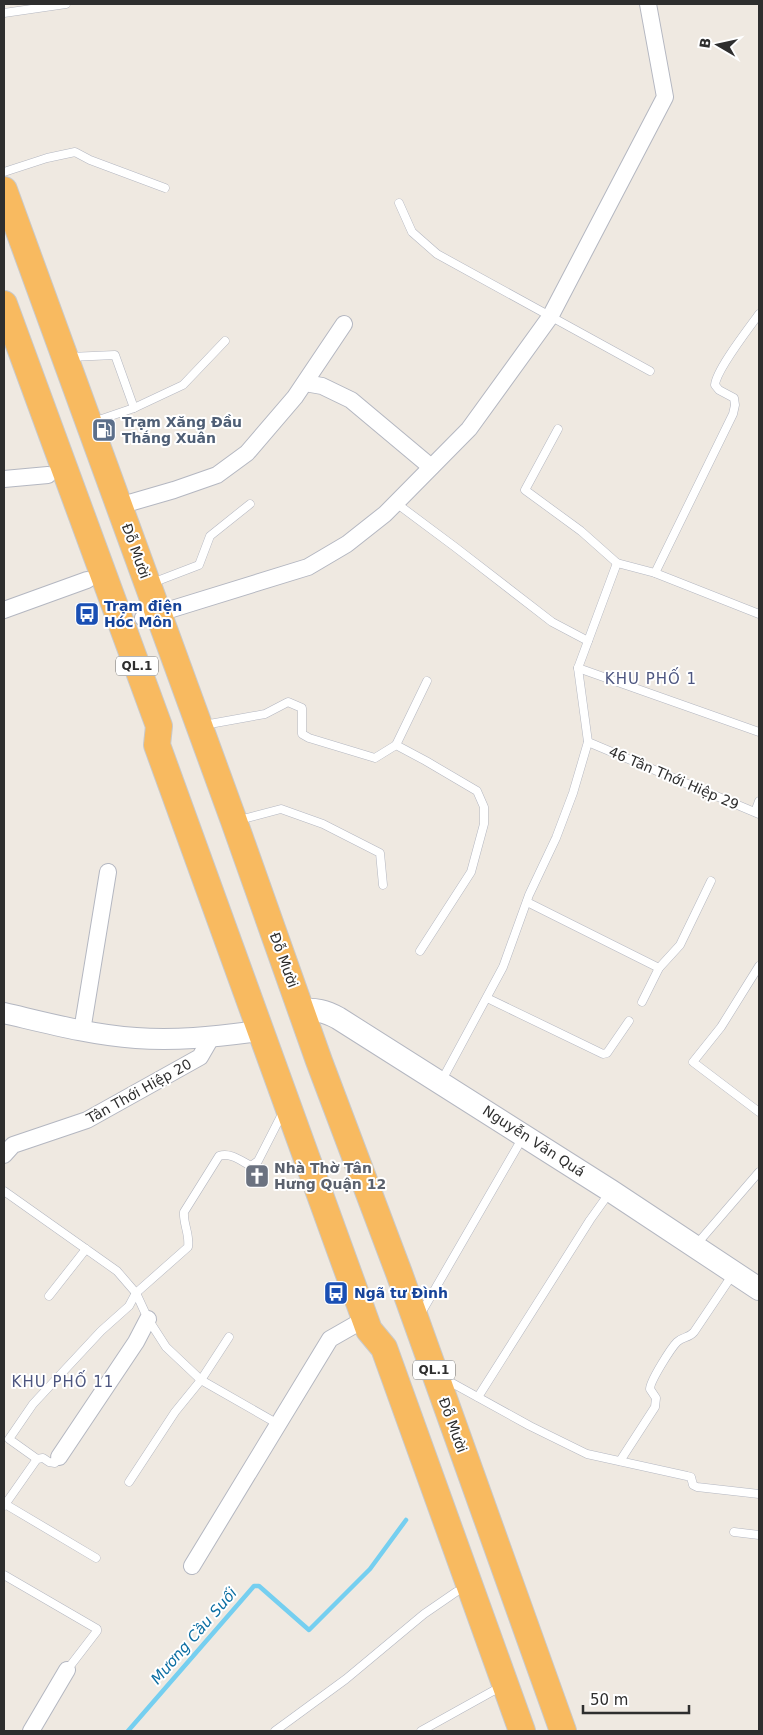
<svg xmlns="http://www.w3.org/2000/svg" width="763" height="1735" font-family="'DejaVu Sans',sans-serif">
  <style>
    .lines { fill: none; stroke-linecap: round; stroke-linejoin: round }
    .stream { stroke: #75cff0; stroke-width: 4.5 }
    .service-casing { stroke: #b4b7c1; stroke-width: 9 }
    .minor-casing { stroke: #b4b7c1; stroke-width: 18 }
    .tertiary-casing { stroke: #b4b7c1; stroke-width: 22 }
    .secondary-casing { stroke: #b4b7c1; stroke-width: 24 }
    .trunk-casing { stroke: #c9c9c9; stroke-width: 28 }
    .service { stroke: #fff; stroke-width: 8 }
    .minor { stroke: #fff; stroke-width: 16 }
    .tertiary { stroke: #fff; stroke-width: 20 }
    .secondary { stroke: #fff; stroke-width: 22 }
    .trunk { stroke: #f8ba60; stroke-width: 26 }
    .labels { text-anchor: middle; dominant-baseline: central; stroke-width: 4; stroke-linejoin: round; paint-order: stroke }
    .shield { fill: #fff; stroke: #6d6d6d; stroke-width: 1 }
    .shield-label { font-size: 12px; font-weight: bold; fill: #2e2e2e }
    .service-label { font-size: 14px; font-weight: bold; fill: #4e5e75; stroke: #fff; text-anchor: start }
    .street-label { font-size: 14px; fill: #2e2e2e; stroke: #fff }
    .transit-label { font-size: 14px; font-weight: bold; fill: #164399; stroke: #fff; text-anchor: start }
    .worship-label { font-size: 14px; font-weight: bold; fill: #5b616d; stroke: #fff; text-anchor: start }
    .neighbourhood-label { font-size: 15px; letter-spacing: 1px; fill: #4d5680; stroke: #fff }
    .water-label { font-size: 15px; font-style: italic; fill: #0d6fa3; stroke: #fff }
  </style>
  <rect width="100%" height="100%" fill="#efe9e1"/>
  <g class="lines">
    <path class="stream" d="M128 1731 254 1586H259L309 1630 370 1569 406 1520"/>
    <defs>
      <g id="service">
        <path d="M4 13 66 4"/>
        <path d="M4 172 47 158 75 152 90 160 165 188"/>
        <path d="M399 203 412 232 437 254 650 371"/>
        <path d="M70 357 115 355 134 408 93 422"/>
        <path d="M134 408 183 385 225 341"/>
        <path d="M558 429 525 490 581 531 617 563"/>
        <path d="M396 503 455 547 552 622 588 641"/>
        <path d="M655 573 733 414 735 405 734 398 719 390 715 385C716 370 749 328 759 314"/>
        <path d="M152 583 199 565 210 536 250 504"/>
        <path d="M759 614 655 573 617 563 578 668 759 732"/>
        <path d="M204 725 265 714 288 702 302 708V734L309 738 375 758 396 745 426 761 477 791 484 807V824L471 872 420 951"/>
        <path d="M588 742 759 814"/>
        <path d="M396 745 427 681"/>
        <path d="M755 812 759 801"/>
        <path d="M239 820 281 809 323 824 380 853 383 885"/>
        <path d="M527 902 659 968"/>
        <path d="M759 966 721 1027 693 1062 759 1112"/>
        <path d="M487 998 603 1054 607 1053 629 1021"/>
        <path d="M642 1002 659 968 680 945 711 881"/>
        <path d="M442 1080 503 967 529 895 556 838 573 793 588 742 578 668"/>
        <path d="M4 1191 117 1271 136 1293 148 1319 166 1347 201 1380 278 1424"/>
        <path d="M696 1245 759 1172"/>
        <path d="M49 1296 86 1249"/>
        <path d="M420 1315 523 1137"/>
        <path d="M443 1378 530 1426 587 1454 687 1476 691 1477 693 1485 697 1487 759 1494"/>
        <path d="M478 1397 590 1220 610 1192"/>
        <path d="M37 1459 9 1439 33 1404 101 1331 129 1306 136 1293 188 1247C190 1234 183 1224 184 1212L219 1156C230 1152 241 1161 251 1166L258 1161 281 1116 285 1112"/>
        <path d="M620 1461 655 1407 656 1398 650 1389C650 1381 671 1348 677 1342 682 1337 689 1338 694 1332L733 1274"/>
        <path d="M129 1482 175 1412 201 1380 229 1337"/>
        <path d="M5 1504 96 1558"/>
        <path d="M4 1506 37 1459 43 1458 49 1462 55 1463 59 1457"/>
        <path d="M734 1532 759 1535"/>
        <path d="M4 1575 97 1629V1631L67 1670"/>
        <path d="M275 1731 346 1679 424 1614 456 1592"/>
        <path d="M421 1731 502 1686"/>
      </g>
      <g id="minor">
        <path d="M305 383 322 386 351 400 431 467"/>
        <path d="M4 479 48 475"/>
        <path d="M119 506 174 490 217 475 247 453 295 397 344 324"/>
        <path d="M4 610 87 580"/>
        <path d="M143 618 308 567 347 544 385 514 469 429 550 317 665 97 648 4"/>
        <path d="M82 1031 108 872"/>
        <path d="M4 1155 13 1145 87 1120 200 1057 211 1038"/>
        <path d="M59 1457 136 1342 148 1319"/>
        <path d="M192 1566 330 1339 358 1323"/>
        <path d="M31 1731 67 1670"/>
      </g>
      <path id="tertiary" d="M4 1013C47 1023 91 1035 136 1038 175 1041 213 1037 251 1032"/>
      <path id="secondary" d="M302 1010C316 1009 325 1011 338 1018L611 1191 759 1289"/>
      <g id="trunk">
        <path d="M4 190 234 821 319 1061 399 1273 563 1731"/>
        <path d="M4 304 159 726 157 745 369 1330 384 1348 522 1731"/>
      </g>
    </defs>
    <use href="#service" class="service-casing"/>
    <use href="#minor" class="minor-casing"/>
    <use href="#tertiary" class="tertiary-casing"/>
    <use href="#secondary" class="secondary-casing"/>
    <use href="#trunk" class="trunk-casing"/>
    <use href="#service" class="service"/>
    <use href="#minor" class="minor"/>
    <use href="#tertiary" class="tertiary"/>
    <use href="#secondary" class="secondary"/>
    <use href="#trunk" class="trunk"/>
  </g>
  <defs>
    <symbol id="fuel-square" viewBox="-11 -11 22 22"><rect x="-9" y="-9" width="18" height="18" rx="4" fill="#5c6f8a" stroke="#fff"/><path d="M-5.5-6h7V0h2V4h1.3V-2.5L3-4.5l.8-.8L6-3V5H2.5V1h-1V6h-7ZM-4.2-4.7v3.2H.2V-4.7Z" fill="#fff"/></symbol>
    <symbol id="bus-square" viewBox="-11 -11 22 22"><rect x="-9" y="-9" width="18" height="18" rx="4" fill="#1a4fb4" stroke="#fff"/><path d="M-5-6H5V4H4V6H2V4H-2V6H-4V4H-5ZM-3.5-4V0h7V-4ZM-3.5 1.2v1.5H-2V1.2ZM2 1.2v1.5H3.5V1.2Z" fill="#fff"/></symbol>
    <symbol id="church-square" viewBox="-11 -11 22 22"><rect x="-9" y="-9" width="18" height="18" rx="4" fill="#6b7280" stroke="#fff"/><path d="M-1.2-6h2.4v3.5h3.3v2.4h-3.3V6h-2.4V-.1h-3.3v-2.4h3.3Z" fill="#fff"/></symbol>
  </defs>
  <g fill-rule="evenodd">
    <use href="#fuel-square" x="90" y="416" width="28" height="28"/>
    <use href="#bus-square" x="73" y="600" width="28" height="28"/>
    <use href="#church-square" x="243" y="1162" width="28" height="28"/>
    <use href="#bus-square" x="322" y="1279" width="28" height="28"/>
  </g>
  <g class="labels">
    <g class="shield">
      <rect x="116" y="656.5" width="42" height="19" rx="4"/>
      <rect x="413" y="1360.5" width="42" height="19" rx="4"/>
    </g>
    <g class="shield-label">
      <text x="137" y="666">QL.1</text>
      <text x="434" y="1370">QL.1</text>
    </g>
    <g class="service-label">
      <text x="122" y="422">Trạm Xăng Đầu<tspan x="122" dy="16">Thắng Xuân</tspan></text>
    </g>
    <g class="street-label">
      <text transform="translate(136 551) rotate(70)">Đỗ Mười</text>
      <text transform="translate(674 778) rotate(23)">46 Tân Thới Hiệp 29</text>
      <text transform="translate(284 960) rotate(70)">Đỗ Mười</text>
      <text transform="translate(139 1091) rotate(-29)">Tân Thới Hiệp 20</text>
      <text transform="translate(534 1141) rotate(33)">Nguyễn Văn Quá</text>
      <text transform="translate(453 1425) rotate(70)">Đỗ Mười</text>
    </g>
    <g class="transit-label">
      <text x="104" y="606">Trạm điện<tspan x="104" dy="16">Hóc Môn</tspan></text>
      <text x="354" y="1293">Ngã tư Đình</text>
    </g>
    <g class="worship-label">
      <text x="274" y="1168">Nhà Thờ Tân<tspan x="274" dy="16">Hưng Quận 12</tspan></text>
    </g>
    <g class="neighbourhood-label">
      <text x="651" y="679">KHU PHỐ 1</text>
      <text x="63" y="1382">KHU PHỐ 11</text>
    </g>
    <g class="water-label">
      <text transform="translate(194 1636) rotate(-49)">Mương Cầu Suối</text>
    </g>
  </g>
  <rect width="763" height="1735" fill="none" stroke="#2e2e2e" stroke-width="10"/>
  <g transform="translate(718 45) rotate(279)" stroke="#ffffff" stroke-width="4" paint-order="stroke">
  <path d="M0-4L9 19L0 12L-9 19Z" fill="#2e2e2e"/>
  <text y="-8" font-size="14" font-weight="bold" text-anchor="middle" fill="#2e2e2e">B</text>
  </g>
  <path d="M583 1705v8h106v-8" fill="none" stroke="#2e2e2e" stroke-width="2.5"/>
  <text x="590" y="1705" font-size="15" fill="#2e2e2e" stroke="#ffffff" stroke-width="4" paint-order="stroke">50 m</text>
</svg>
